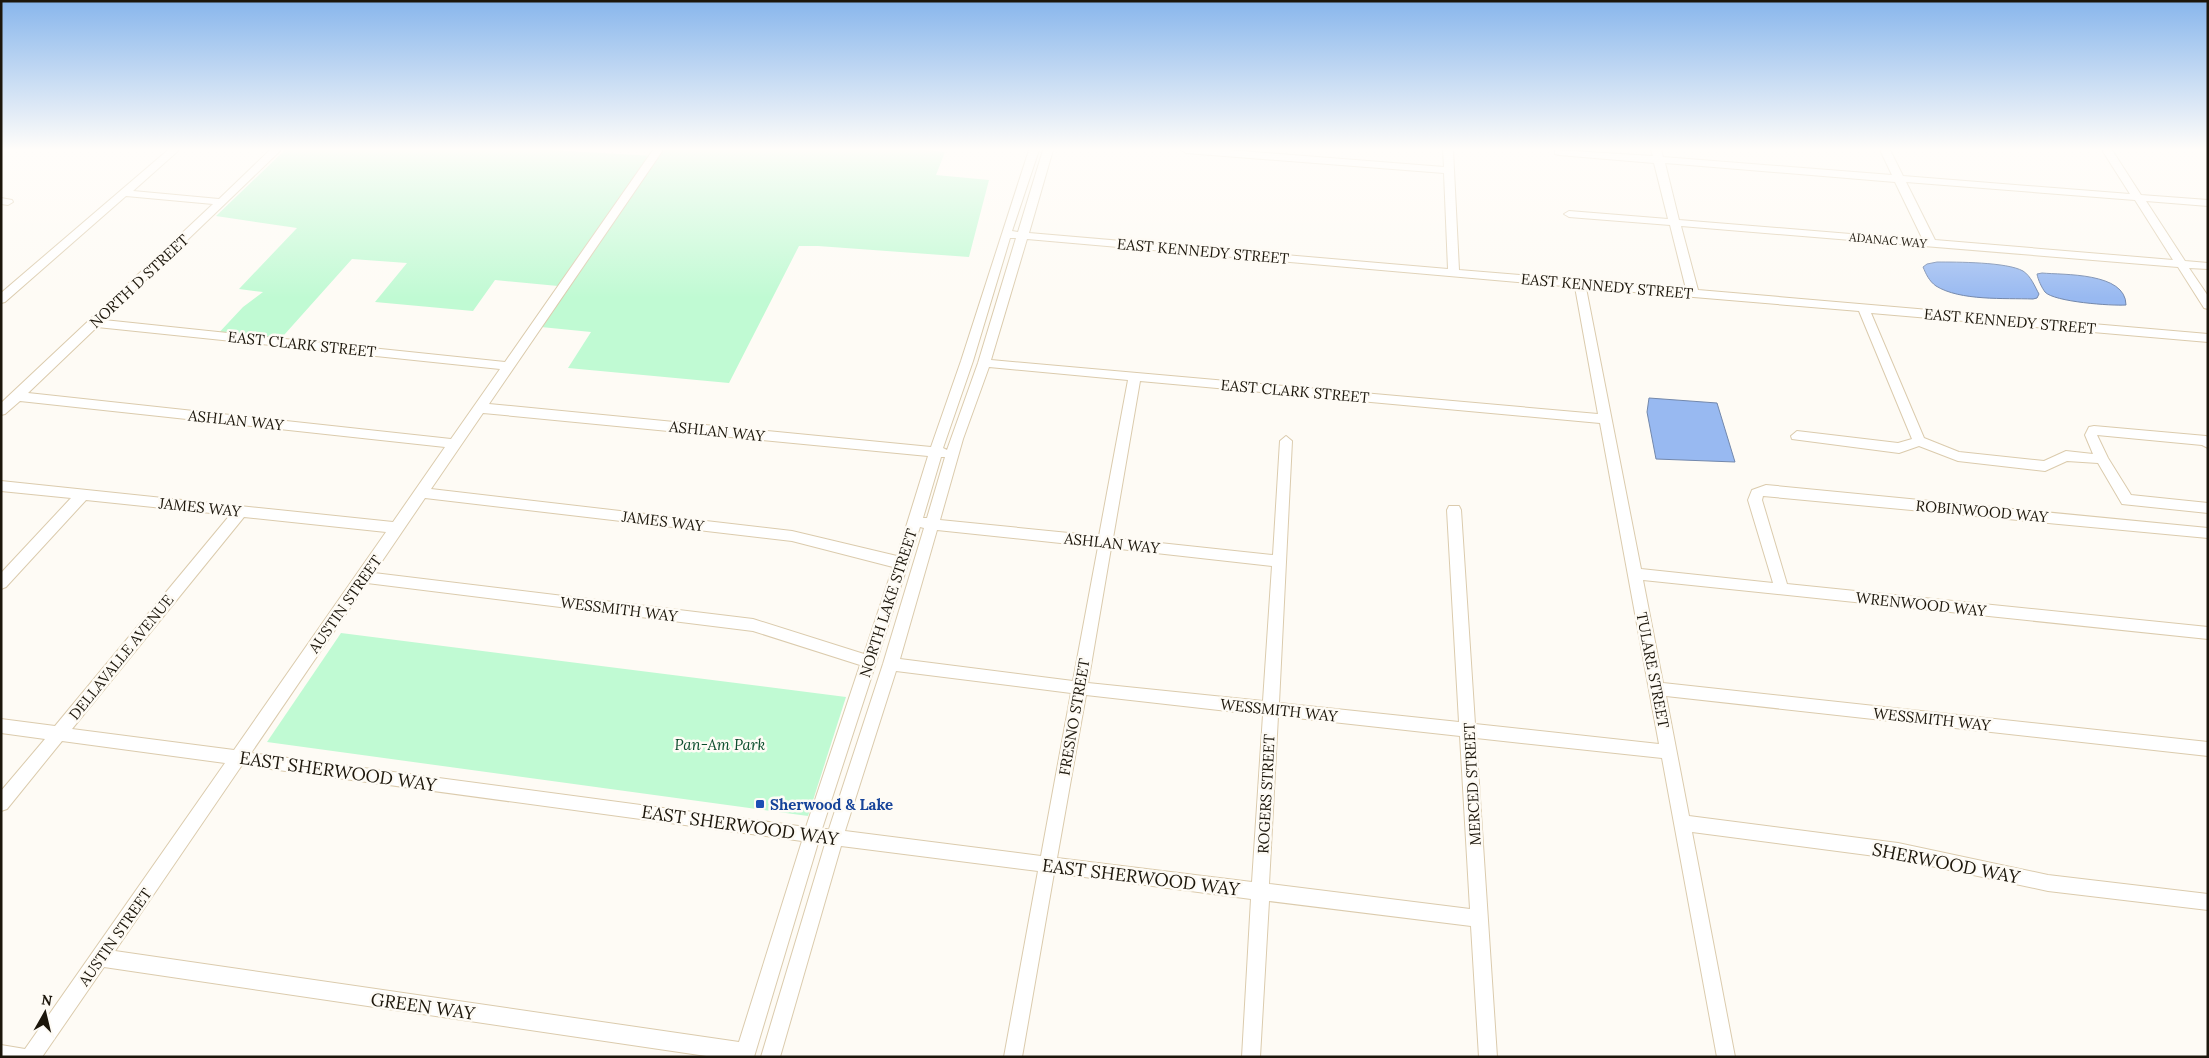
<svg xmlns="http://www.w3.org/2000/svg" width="2209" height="1058" font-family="Lora,serif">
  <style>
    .green { fill: #c0fad3 }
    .water { fill: #98b9f1; stroke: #7388ac }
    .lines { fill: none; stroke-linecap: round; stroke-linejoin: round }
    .minor-casing { stroke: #dbcbad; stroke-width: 2 }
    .minor { fill: #fff; fill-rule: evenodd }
    .transit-dot { fill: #1a4fb4; stroke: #fefbf5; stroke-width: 2 }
    .labels { text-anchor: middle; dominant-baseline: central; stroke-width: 5; stroke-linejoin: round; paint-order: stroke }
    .far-street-label { font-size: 12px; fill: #1c160b; stroke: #fefbf5 }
    .street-label { font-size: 15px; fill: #1c160b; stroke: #fefbf5 }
    .park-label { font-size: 15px; font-style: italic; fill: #0a4c2b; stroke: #fefbf5 }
    .transit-label { font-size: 15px; font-weight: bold; fill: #164399; stroke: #fefbf5; text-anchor: start }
    .near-street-label { font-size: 18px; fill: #1c160b; stroke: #fefbf5 }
  </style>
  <rect width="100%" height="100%" fill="#fefbf5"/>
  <g class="green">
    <path d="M285 150H549L655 156 660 150H924L945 152 936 175 989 180 969 257 818 246H799L729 383 568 368 591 332 531 326 558 286 495 280 473 311 375 302 407 263 352 259 276 344 214 338 243 307 263 292 239 289 297 228 216 216Z"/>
    <path d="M341 633 846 697 808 816 267 742Z"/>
  </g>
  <g class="water">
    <path d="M1937 262C1957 262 2007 262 2023 271 2031 276 2035 287 2039 294L2037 298 2033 299C2005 298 1960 301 1936 286 1929 281 1926 274 1923 267L1927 264Z"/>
    <path d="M2042 273C2063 275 2126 272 2126 305 2112 306 2054 302 2045 292 2042 288 2038 280 2037 274Z"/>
    <path d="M1649 398 1717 403 1735 462 1656 459 1647 412Z"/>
  </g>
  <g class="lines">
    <defs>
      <g id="minor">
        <path d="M168 150H179L133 191 219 199 270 150H281L104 320 505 362 653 150H663L489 404 931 447 961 361 1029 150H1039L1012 231 1018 232 1043 150H1053L1029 233 1448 269 1444 173 1186 153 1181 150H1229L1444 167 1443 150H1453L1459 270 1686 289 1670 225 1569 217 1564 214 1569 211 1668 219 1654 163 1559 155 1555 154V150L1653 156 1651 150H1661L1663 157 1892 175 1880 150H1890L1903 176 2130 194 2102 150H2112L2141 195 2208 200V206L2146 201 2185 261 2208 263V269L2189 268 2208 296V309L2204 308 2178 267 1681 226 1698 290 2208 334V342L1871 313 1924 438 1959 452 2044 461 2066 451 2093 454 2085 435 2089 427 2094 426 2206 436 2208 437V448L2202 445 2097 435 2108 458 2131 495 2208 503V513L2122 504 2098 463 2067 461 2045 471 1958 461 1919 446 1899 453 1792 439 1791 436 1797 431 1898 443 1912 439 1859 311 1586 288 1641 569 1773 583 1748 500 1752 490 1766 485 2208 528V538L1763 496 1762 500 1787 584 2208 627V639L1643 580 1663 683 2208 742V756L1666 696 1689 816 1898 843 2048 875 2208 894V910L2048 891 1898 859 1692 832 1735 1057H1717L1662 758 1476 738 1497 1057H1479L1471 926 1269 901 1260 1057H1242L1251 899 1054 873 1022 1057H1004L1038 871 841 846 780 1057H761L825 844 818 843 754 1057H713L104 967 42 1057H1V1045L25 1049 225 763 62 741 7 809 1 811V791L45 739 1 733V719L55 726 230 515 86 500 6 587 1 589V573L71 498 1 491V481L393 522 445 447 20 401 5 414 1 415V403L213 204 126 196 5 302 1 303V293ZM1665 163 1895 182 1923 240 1679 220ZM1906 182 2135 200 2173 260 1935 240ZM1010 238H1016L978 363 947 450 943 448 973 361ZM1027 239 1575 287 1598 414 991 360ZM97 327 500 369 451 439 28 393ZM989 367 1128 380 1099 536 940 520 963 439ZM1140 381 1600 423 1659 744 1475 724 1461 510 1459 506H1449L1447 510 1459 722 1279 703 1292 441 1286 436 1280 441 1273 555 1113 538ZM483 413 928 456 897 556 792 531 431 489ZM941 457H945L927 518H923ZM425 498 792 541 893 567 864 654 753 619 374 573ZM244 517 386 532 234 750 72 729ZM920 527 924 528 883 664 829 829H822ZM937 530 1098 547 1073 681 900 659ZM1111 548 1272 566 1263 701 1088 683ZM367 583 753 631 860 665 806 827 251 753ZM896 671 1071 693 1041 856 845 831ZM1086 695 1263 715 1252 882 1057 858ZM1278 716 1460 736 1470 909 1269 884ZM242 765 802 841 739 1042 115 951Z"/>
        <path d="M1 198 12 200 13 202 8 205 1 204Z"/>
      </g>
    </defs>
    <use href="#minor" class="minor-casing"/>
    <use href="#minor" class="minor"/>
  </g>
  <linearGradient id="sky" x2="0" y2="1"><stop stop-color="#88b6ec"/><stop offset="0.5" stop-color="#fffdfa"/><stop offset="1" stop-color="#fffdfa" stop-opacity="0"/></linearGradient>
  <rect width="2209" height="298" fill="url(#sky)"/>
  <rect class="transit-dot" x="755" y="799" width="10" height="10" rx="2.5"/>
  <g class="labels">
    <g class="far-street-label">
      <text transform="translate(1888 240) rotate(5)">ADANAC WAY</text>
    </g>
    <g class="street-label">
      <text transform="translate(1203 251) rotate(5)">EAST KENNEDY STREET</text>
      <text transform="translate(139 281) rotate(-43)">NORTH D STREET</text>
      <text transform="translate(1607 286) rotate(5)">EAST KENNEDY STREET</text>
      <text transform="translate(2010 321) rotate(5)">EAST KENNEDY STREET</text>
      <text transform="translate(302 344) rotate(6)">EAST CLARK STREET</text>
      <text transform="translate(1295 391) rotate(5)">EAST CLARK STREET</text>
      <text transform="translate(236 420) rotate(6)">ASHLAN WAY</text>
      <text transform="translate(717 431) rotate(6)">ASHLAN WAY</text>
      <text transform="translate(200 507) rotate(6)">JAMES WAY</text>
      <text transform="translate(1982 511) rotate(5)">ROBINWOOD WAY</text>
      <text transform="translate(663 521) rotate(7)">JAMES WAY</text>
      <text transform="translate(1112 543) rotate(6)">ASHLAN WAY</text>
      <text transform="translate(888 603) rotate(-72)">NORTH LAKE STREET</text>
      <text transform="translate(345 604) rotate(-55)">AUSTIN STREET</text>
      <text transform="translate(1921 604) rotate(6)">WRENWOOD WAY</text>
      <text transform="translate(619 609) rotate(7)">WESSMITH WAY</text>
      <text transform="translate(121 657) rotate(-51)">DELLAVALLE AVENUE</text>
      <text transform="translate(1653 670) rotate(79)">TULARE STREET</text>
      <text transform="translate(1279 710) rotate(6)">WESSMITH WAY</text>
      <text transform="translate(1074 717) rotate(-80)">FRESNO STREET</text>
      <text transform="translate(1932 719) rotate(6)">WESSMITH WAY</text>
      <text transform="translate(1472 784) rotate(-93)">MERCED STREET</text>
      <text transform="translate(1266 794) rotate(-87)">ROGERS STREET</text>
      <text transform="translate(115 937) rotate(-55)">AUSTIN STREET</text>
    </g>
    <g class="park-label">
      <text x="720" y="744">Pan-Am Park</text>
    </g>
    <g class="transit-label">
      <text x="770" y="804">Sherwood &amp; Lake</text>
    </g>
    <g class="near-street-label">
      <text transform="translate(338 771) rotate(8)">EAST SHERWOOD WAY</text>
      <text transform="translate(740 825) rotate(8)">EAST SHERWOOD WAY</text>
      <text transform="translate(1946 863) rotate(11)">SHERWOOD WAY</text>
      <text transform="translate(1141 877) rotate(7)">EAST SHERWOOD WAY</text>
      <text transform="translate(423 1006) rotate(8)">GREEN WAY</text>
    </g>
  </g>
  <rect width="2209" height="1058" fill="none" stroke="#1c160b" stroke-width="5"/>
  <g transform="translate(45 1013) rotate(8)" stroke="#fefbf5" stroke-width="4" paint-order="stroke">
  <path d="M0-4L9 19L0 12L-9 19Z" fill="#1c160b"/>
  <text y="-8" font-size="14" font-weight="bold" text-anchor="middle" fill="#1c160b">N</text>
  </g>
</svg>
